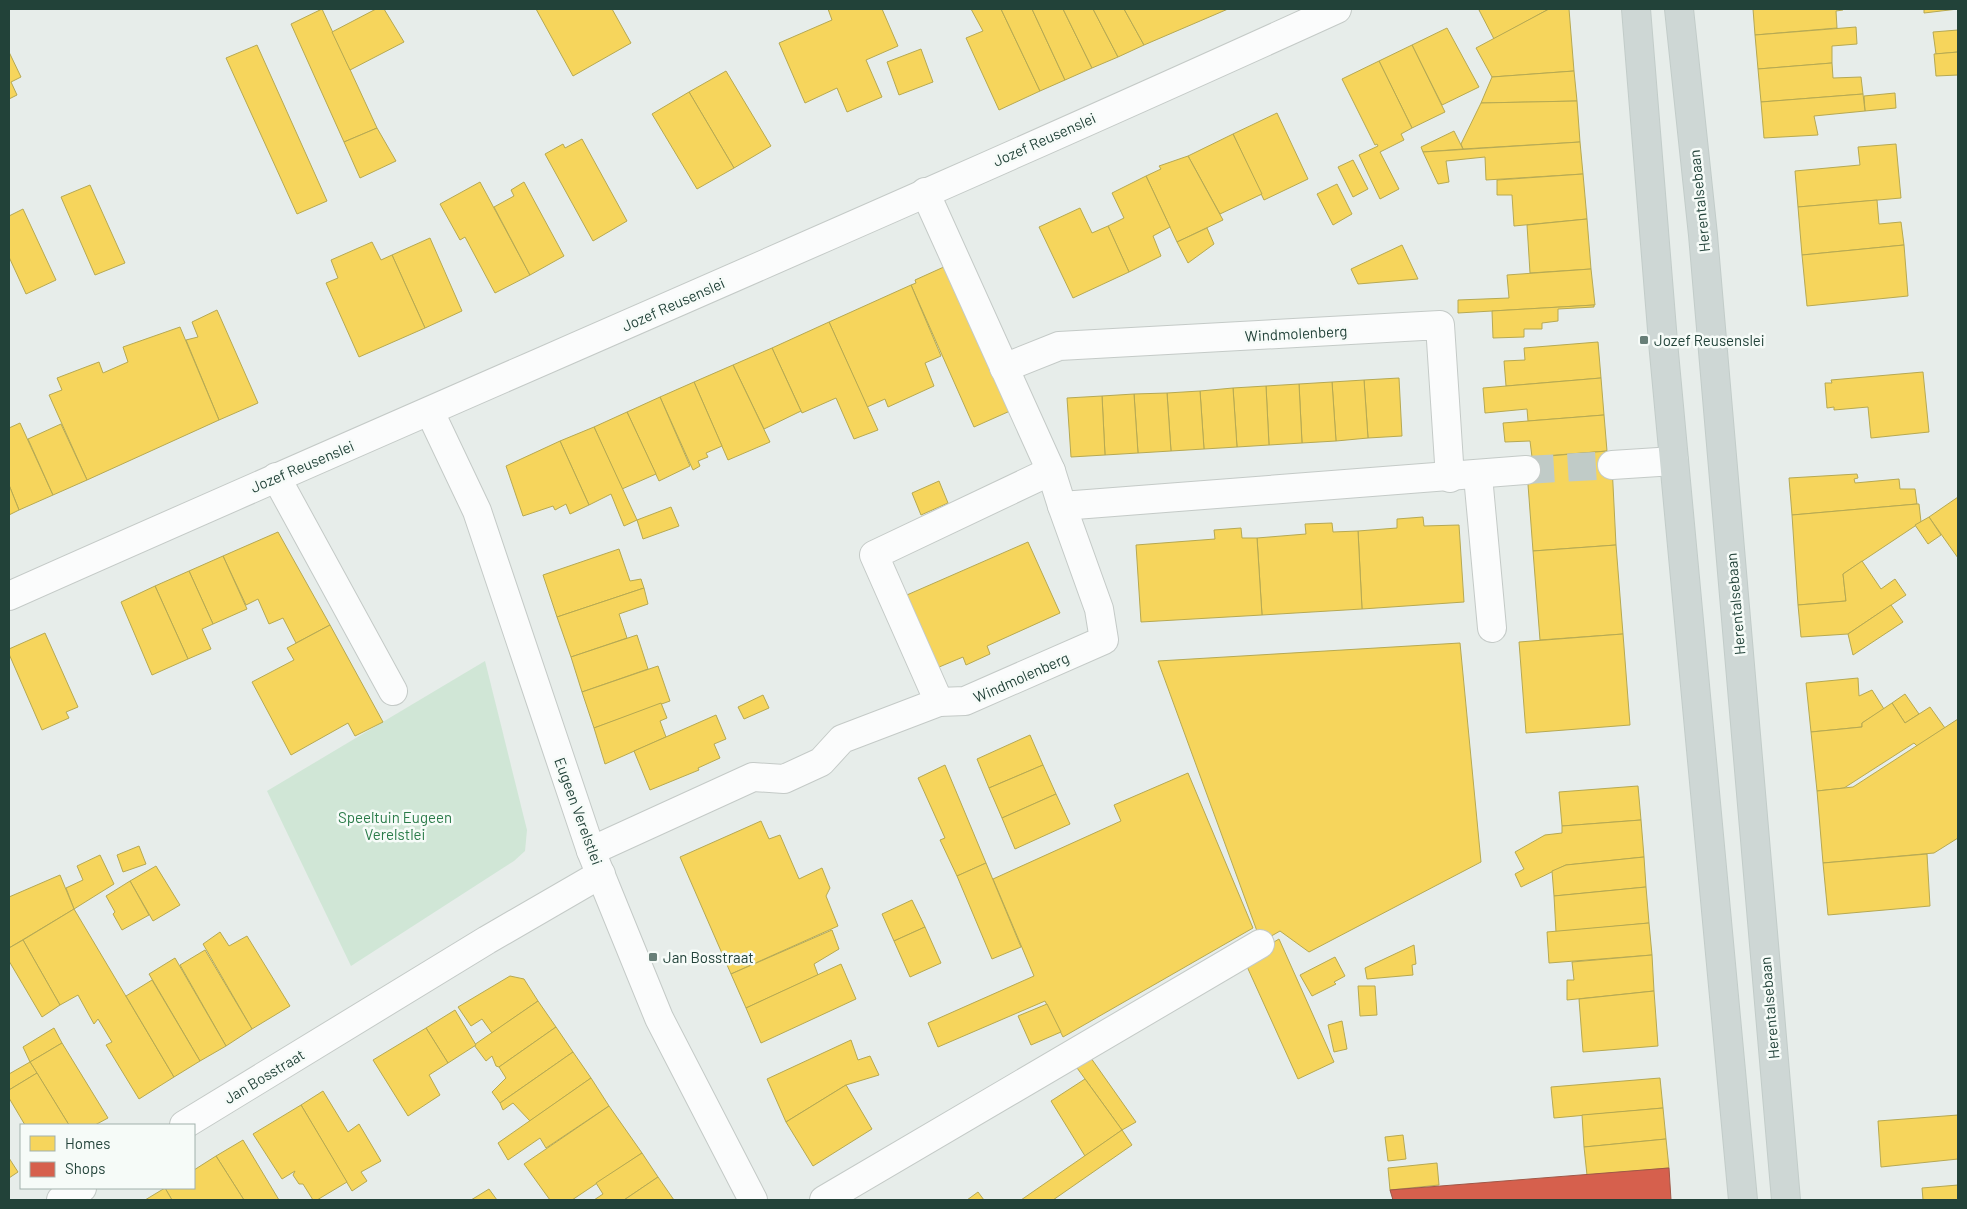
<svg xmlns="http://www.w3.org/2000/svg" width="1967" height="1209" font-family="Barlow,sans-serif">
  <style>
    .green { fill: #d0e6d6 }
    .homes { fill: #f6d55c; stroke: #b6a952 }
    .shops { fill: #d6604d; stroke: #a05747 }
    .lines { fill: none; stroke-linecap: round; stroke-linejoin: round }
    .minor-tunnel { stroke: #c0cbc7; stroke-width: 28; stroke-dasharray: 28 14; stroke-linecap: butt }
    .minor-casing { stroke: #c4cac7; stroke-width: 30 }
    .major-casing { stroke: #c2ccc9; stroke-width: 30 }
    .minor { stroke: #fbfcfc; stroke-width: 28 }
    .major { stroke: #ced7d5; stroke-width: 28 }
    .poi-dot { fill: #677e77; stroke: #f6fbf8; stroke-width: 2 }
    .labels { text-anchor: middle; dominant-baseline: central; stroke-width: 5; stroke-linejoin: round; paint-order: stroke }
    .street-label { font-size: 15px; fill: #224239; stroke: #f6fbf8 }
    .poi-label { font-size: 15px; fill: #224239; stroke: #f6fbf8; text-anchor: start }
    .park-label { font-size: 15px; fill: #2a7b49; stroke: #f6fbf8 }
  </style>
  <rect width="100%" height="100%" fill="#e7edea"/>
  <path class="green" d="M485 661 527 830 525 851 514 861 351 966 267 791Z"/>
  <g class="homes">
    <path d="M322 9 377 128 344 142 291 24Z"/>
    <path d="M376 9H384L404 42 350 70 332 32Z"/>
    <path d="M536 9H612L631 43 573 76Z"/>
    <path d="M828 9H882L898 46 866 60 882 97 847 112 837 88 805 103 779 43 832 20Z"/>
    <path d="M971 9H1001L1040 91 999 110 966 38 983 31Z"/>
    <path d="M1001 9H1032L1065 80 1040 91Z"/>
    <path d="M1032 9H1063L1092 68 1065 80Z"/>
    <path d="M1063 9H1093L1118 57 1092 68Z"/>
    <path d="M1093 9H1124L1144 45 1118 57Z"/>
    <path d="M1124 9H1228L1144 45Z"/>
    <path d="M1482 9H1549L1494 39 1479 10Z"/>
    <path d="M1549 9H1569L1574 71 1492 77 1476 48Z"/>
    <path d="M1753 9H1843V10L1836 11 1837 28 1755 35Z"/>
    <path d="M1924 9H1958L1924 13Z"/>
    <path d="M1856 27 1857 44 1832 46V63L1758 69 1755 35Z"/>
    <path d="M1447 28 1479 87 1442 105 1412 45Z"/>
    <path d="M1958 30V52L1936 54 1933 32Z"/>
    <path d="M257 45 327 201 297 214 226 58Z"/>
    <path d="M1412 45 1445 112 1412 128 1379 61Z"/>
    <path d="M921 49 933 82 899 95 887 62Z"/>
    <path d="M9 52 21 77 11 82 17 95 9 99Z"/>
    <path d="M1958 52V75L1936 76 1934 54Z"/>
    <path d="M1379 61 1412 128 1401 134 1404 140 1380 152 1399 189 1380 199 1359 155 1378 146 1377 144 1375 145 1342 79Z"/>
    <path d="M1832 63 1833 78 1861 77 1863 94 1761 102 1758 69Z"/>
    <path d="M726 71 771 146 734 168 689 92Z"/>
    <path d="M1574 71 1577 101 1481 103 1492 77Z"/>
    <path d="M689 92 734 168 697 189 652 114Z"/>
    <path d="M1895 93 1896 108 1865 111 1864 96Z"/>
    <path d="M1863 94 1865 111 1814 116 1818 135 1764 138 1761 102Z"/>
    <path d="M1577 101 1580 142 1463 149 1461 144 1481 103Z"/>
    <path d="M1277 113 1308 179 1264 200 1233 134Z"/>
    <path d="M377 128 396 161 360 178 344 142Z"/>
    <path d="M1454 131 1463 149 1423 152 1421 147Z"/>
    <path d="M1233 134 1262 194 1220 214 1188 156Z"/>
    <path d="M582 139 627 221 593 241 545 154 563 144 565 148Z"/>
    <path d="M1580 142 1583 174 1486 180 1485 157 1446 161 1449 182 1438 184 1423 152Z"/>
    <path d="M1896 144 1901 198 1798 207 1795 171 1860 165 1858 147Z"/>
    <path d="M1188 156 1223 220 1177 242 1146 176 1161 169 1159 166Z"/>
    <path d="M1353 160 1368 189 1353 197 1338 167Z"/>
    <path d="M1583 174 1587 219 1514 226 1512 195H1497V180Z"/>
    <path d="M1146 176 1170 227 1153 236 1161 256 1129 272 1108 226 1124 218 1112 193Z"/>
    <path d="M480 182 530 275 495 293 465 237 460 240 440 204Z"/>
    <path d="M524 182 564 256 530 275 494 207 514 196 511 190Z"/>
    <path d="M1337 184 1352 214 1333 225 1317 194Z"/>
    <path d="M90 185 125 263 95 275 61 197Z"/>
    <path d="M1877 200 1879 224 1901 222 1904 245 1802 255 1798 207Z"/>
    <path d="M1080 208 1092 233 1108 226 1129 272 1073 298 1039 227Z"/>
    <path d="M23 209 56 280 26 294 9 257V216Z"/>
    <path d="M1587 219 1591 269 1530 273 1527 225Z"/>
    <path d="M1207 228 1214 244 1188 263 1177 242Z"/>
    <path d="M430 238 462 311 425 328 392 255Z"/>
    <path d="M372 242 381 260 392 255 425 328 359 357 326 283 338 278 331 260Z"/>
    <path d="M1402 245 1418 279 1358 284 1351 269Z"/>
    <path d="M1904 245 1908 296 1807 306 1802 255Z"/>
    <path d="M946 266 1010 411 974 427 911 285 916 283 915 280Z"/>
    <path d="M1591 269 1595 305 1458 313V300L1509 298 1507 275Z"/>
    <path d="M911 285 941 356 925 363 934 386 888 407 885 399 867 407 829 322Z"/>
    <path d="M1594 305V307L1558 309V321L1542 323V329H1524V337L1493 338 1492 311Z"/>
    <path d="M217 310 258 403 219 420 186 340 198 337 192 322Z"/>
    <path d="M829 322 878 430 854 439 836 398 802 413 772 348Z"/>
    <path d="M180 327 219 420 87 480 49 395 62 390 57 378 99 362 103 373 128 362 123 347Z"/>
    <path d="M1598 342 1601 378 1506 386 1504 361 1525 360 1524 348Z"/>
    <path d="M772 348 801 411 764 429 733 365Z"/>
    <path d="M733 365 770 442 728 460 694 382Z"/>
    <path d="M1923 372 1929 432 1871 438 1868 407 1834 410V407L1827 408 1825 383H1832L1831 380Z"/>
    <path d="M1399 378 1402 436 1368 438 1364 380Z"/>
    <path d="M1601 378 1604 415 1528 421 1527 409 1485 413 1483 388Z"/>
    <path d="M1364 380 1368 438 1336 441 1332 382Z"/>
    <path d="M694 382 722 446 706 453 708 457 698 461 700 466 693 470 660 397Z"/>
    <path d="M1332 382 1336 441 1302 443 1299 384Z"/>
    <path d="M1299 384 1302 443 1269 445 1266 386Z"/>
    <path d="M1266 386 1269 445 1237 447 1233 388Z"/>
    <path d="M1233 388 1237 447 1204 449 1200 391Z"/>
    <path d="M1200 391 1204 449 1171 451 1167 393Z"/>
    <path d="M1167 393 1171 451 1138 453 1134 394Z"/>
    <path d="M1134 394 1138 453 1105 455 1102 396Z"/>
    <path d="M1102 396 1105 455 1071 457 1067 398Z"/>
    <path d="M660 397 690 466 659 481 627 412Z"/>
    <path d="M627 412 656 474 622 489 594 427Z"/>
    <path d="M1604 415 1607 451 1532 457 1530 441 1505 442 1503 423Z"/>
    <path d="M20 423 53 495 19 510 9 485V428Z"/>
    <path d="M61 424 87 480 53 495 28 439Z"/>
    <path d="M594 427 637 520 624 526 611 494 589 505 560 441Z"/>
    <path d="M560 441 589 505 570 514 566 504 555 510 553 506 523 516 506 466Z"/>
    <path d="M1607 451V457L1612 465 1616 545 1533 551 1526 458Z"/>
    <path d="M1857 474 1858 478 1854 479 1855 483 1899 479 1900 489H1915L1917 504 1792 515 1789 478Z"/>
    <path d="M939 481 948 503 921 515 912 493Z"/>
    <path d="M9 485 19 510 9 515Z"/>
    <path d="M1958 497V558L1929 517Z"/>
    <path d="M1917 504H1919L1921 522 1843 574 1846 601 1798 605 1792 515Z"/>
    <path d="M671 507 679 526 643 539 637 520Z"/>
    <path d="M1423 517 1424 526 1459 525 1464 602 1362 609 1358 531 1397 528V519Z"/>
    <path d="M1929 517 1941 535 1928 544 1915 525Z"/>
    <path d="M1332 523 1333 532 1358 531 1362 609 1262 615 1257 538 1306 534 1305 524Z"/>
    <path d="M1241 528 1242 538H1257L1262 615 1141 622 1136 545 1215 539 1214 530Z"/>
    <path d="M278 532 330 625 296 643 283 618 269 624 258 599 246 605 223 556Z"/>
    <path d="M1028 542 1060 613 987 646 990 654 966 665 963 657 932 670 900 598Z"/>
    <path d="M1616 545 1623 634 1540 640 1533 551Z"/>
    <path d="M619 549 630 581 641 579 644 588 557 617 543 575Z"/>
    <path d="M223 556 247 609 213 624 189 571Z"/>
    <path d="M1862 561 1881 589 1895 579 1906 595 1848 634 1801 637 1798 605 1846 601 1843 574Z"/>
    <path d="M189 571 213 624 202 629 211 649 188 659 155 586Z"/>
    <path d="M155 586 188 659 152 675 121 602Z"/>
    <path d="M644 588 648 604 619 614 627 638 571 657 557 617Z"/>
    <path d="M1891 605 1903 622 1853 655 1848 634Z"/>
    <path d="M330 625 383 722 355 736 348 723 291 755 252 682 294 660 287 648Z"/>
    <path d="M45 633 78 707 66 712 69 718 42 730 9 654V649Z"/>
    <path d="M1623 634 1630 725 1526 733 1519 642Z"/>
    <path d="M637 635 648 669 582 692 571 657Z"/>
    <path d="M1460 643 1481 862 1309 952 1280 931 1261 942 1158 661Z"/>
    <path d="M658 666 670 701 594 728 582 692Z"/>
    <path d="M1858 678 1859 696 1872 690 1884 709 1862 723V727L1811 732 1806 683Z"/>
    <path d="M1905 694 1919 714 1905 723 1892 703Z"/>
    <path d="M763 695 769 708 744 719 738 707Z"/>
    <path d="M661 703 667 718 660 721 666 737 605 764 594 728Z"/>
    <path d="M1892 703 1905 723 1930 707 1945 728 1917 746 1914 743 1844 788 1817 791 1811 732 1862 727V723Z"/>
    <path d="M716 715 726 739 714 744 720 758 698 768 699 770 650 790 634 751Z"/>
    <path d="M1958 719V838L1934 853 1823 863 1817 791 1853 787Z"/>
    <path d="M1030 735 1043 765 989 788 977 759Z"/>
    <path d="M945 765 986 863 957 876 940 840 945 838 918 778Z"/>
    <path d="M1043 765 1056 794 1002 818 989 788Z"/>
    <path d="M1188 773 1253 928 1063 1037 1045 1001 938 1047 928 1023 1034 976 993 879 1121 821 1114 805Z"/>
    <path d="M1638 786 1641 820 1562 826 1559 792Z"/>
    <path d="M1056 794 1070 824 1015 849 1002 818Z"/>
    <path d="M1641 820 1644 857 1566 865 1521 887 1515 874 1524 869 1515 852 1545 835 1562 833V826Z"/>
    <path d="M761 821 769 839 780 835 799 879 822 868 830 888 826 896 838 926 731 974 680 857Z"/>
    <path d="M139 846 146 864 123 872 117 855Z"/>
    <path d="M1927 854 1930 906 1828 915 1823 863Z"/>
    <path d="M100 855 114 884 74 909 66 888 83 880 77 866Z"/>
    <path d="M1644 857 1646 887 1554 896 1552 871 1566 865Z"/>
    <path d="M986 863 1021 947 992 959 957 876Z"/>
    <path d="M156 866 180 905 153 921 130 881Z"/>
    <path d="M60 875 74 909 9 948V897Z"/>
    <path d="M130 881 149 915 122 930 113 914 115 912 106 896Z"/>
    <path d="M1646 887 1649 923 1556 932 1554 896Z"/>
    <path d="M912 900 925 927 894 941 882 914Z"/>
    <path d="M74 909 174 1077 139 1099 106 1045 112 1042 98 1019 94 1024 78 995 60 1005 23 940Z"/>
    <path d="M1649 923 1652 955 1549 963 1547 932Z"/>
    <path d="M925 927 941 963 910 977 894 941Z"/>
    <path d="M832 930 839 949 814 964 818 975 746 1008 731 974Z"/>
    <path d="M220 932 229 946 247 936 290 1006 252 1029 203 944Z"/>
    <path d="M1279 939 1334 1062 1298 1079 1244 960Z"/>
    <path d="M23 940 60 1005 42 1017 9 961V948Z"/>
    <path d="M1414 945 1416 964 1412 965 1413 975 1367 979 1365 968Z"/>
    <path d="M205 950 252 1029 226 1046 180 965Z"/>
    <path d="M1652 955 1654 991 1567 1000V980H1574L1572 962Z"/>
    <path d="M1335 957 1345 976 1334 982 1336 984 1312 996 1300 975Z"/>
    <path d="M175 958 226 1046 200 1061 149 974Z"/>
    <path d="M841 964 856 999 761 1043 746 1008Z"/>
    <path d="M510 976 524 979 538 1001 492 1033 482 1019 471 1026 458 1007Z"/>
    <path d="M152 980 200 1061 174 1077 126 996Z"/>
    <path d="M1358 986H1375L1377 1015 1360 1016Z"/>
    <path d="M1654 991 1658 1046 1583 1052 1579 999Z"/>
    <path d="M538 1001 556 1027 499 1067 496 1066 492 1056 486 1061 474 1045Z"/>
    <path d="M1047 1004 1061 1032 1031 1045 1018 1016Z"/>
    <path d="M455 1010 476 1045 448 1063 426 1028Z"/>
    <path d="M1342 1021 1347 1049 1334 1052 1328 1025Z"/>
    <path d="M556 1027 573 1052 500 1103 492 1092 506 1078 499 1067Z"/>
    <path d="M54 1028 62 1043 30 1062 23 1047Z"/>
    <path d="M426 1028 448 1063 429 1075 440 1095 408 1116 373 1060Z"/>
    <path d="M851 1040 858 1060 870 1056 879 1075 846 1085 786 1122 767 1079Z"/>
    <path d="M62 1043 108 1118 95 1125H69L30 1062Z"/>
    <path d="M1086 1051 1136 1122 1122 1130 1072 1061Z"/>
    <path d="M573 1052 591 1078 530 1121 513 1103 503 1110 500 1103Z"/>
    <path d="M30 1062 37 1073 9 1090V1074Z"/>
    <path d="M37 1073 69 1125H25L9 1098V1090Z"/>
    <path d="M591 1078 609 1106 546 1148 540 1138 508 1160 498 1143Z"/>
    <path d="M1660 1078 1663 1108 1554 1118 1551 1087Z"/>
    <path d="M1085 1079 1122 1130 1085 1156 1051 1101Z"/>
    <path d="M846 1085 872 1129 813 1166 786 1122Z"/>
    <path d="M323 1091 348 1132 359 1124 381 1161 361 1172 367 1181 352 1191 301 1105Z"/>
    <path d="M301 1105 347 1182 317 1200H313L303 1184H299L293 1175 295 1171 282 1179 253 1134Z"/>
    <path d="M609 1106 642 1153 572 1200H550L524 1164Z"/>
    <path d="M1663 1108 1666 1139 1584 1147 1582 1115Z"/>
    <path d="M1958 1115V1159L1881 1167 1878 1121Z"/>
    <path d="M1122 1130 1132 1145 1053 1200H1021Z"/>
    <path d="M1403 1135 1406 1159 1388 1161 1385 1137Z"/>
    <path d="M1666 1139 1669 1168 1587 1175 1584 1147Z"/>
    <path d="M243 1140 279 1200H244L216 1156Z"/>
    <path d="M642 1153 658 1177 624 1200H594L603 1194 596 1183Z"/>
    <path d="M216 1156 244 1200H172L165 1188H194V1170Z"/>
    <path d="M9 1158 18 1172 9 1178Z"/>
    <path d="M1437 1163 1439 1185 1390 1190 1388 1168Z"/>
    <path d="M658 1177 674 1200H624Z"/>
    <path d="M1958 1185V1200H1923L1922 1188Z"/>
    <path d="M165 1188 172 1200H145Z"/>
    <path d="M489 1189 497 1200H471Z"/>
    <path d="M978 1192 984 1200H967Z"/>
  </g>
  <path class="shops" d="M1669 1168 1671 1200H1393L1390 1190Z"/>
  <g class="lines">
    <path class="minor-tunnel" d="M1526 470 1612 465"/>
    <defs>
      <g id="minor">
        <path d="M925 192 1051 471 1062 506 1526 470"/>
        <path d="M1004 368 1059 346 1440 325 1450 478"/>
        <path d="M430 412 477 511 591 851 659 1018 753 1200"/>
        <path d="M1612 465 1674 461"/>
        <path d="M1478 476 1492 628"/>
        <path d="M276 477 393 691"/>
        <path d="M9 596C451 399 896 210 1337 9"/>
        <path d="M939 702 874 555 1051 471"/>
        <path d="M591 851 753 777 784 779 821 762 842 739 939 702 965 701 1104 640 1099 609 1062 506"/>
        <path d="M184 1125 487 940 601 874"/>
        <path d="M61 1200 82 1188"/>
        <path d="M824 1200 1260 944"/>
      </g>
      <g id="major">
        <path d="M1636 9 1663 342 1743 1200"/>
        <path d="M1679 9 1703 235 1786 1200"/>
      </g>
    </defs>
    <use href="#minor" class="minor-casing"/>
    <use href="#major" class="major-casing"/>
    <use href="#minor" class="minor"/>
    <use href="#major" class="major"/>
  </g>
  <g class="poi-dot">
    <rect x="1639" y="335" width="10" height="10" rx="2.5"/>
    <rect x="648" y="952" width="10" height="10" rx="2.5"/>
  </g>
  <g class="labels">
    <g class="street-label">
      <text transform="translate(1044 139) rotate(-24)">Jozef Reusenslei</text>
      <text transform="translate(1699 201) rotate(-96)">Herentalsebaan</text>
      <text transform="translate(673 304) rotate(-24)">Jozef Reusenslei</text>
      <text transform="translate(1296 333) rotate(-3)">Windmolenberg</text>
      <text transform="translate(302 466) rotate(-23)">Jozef Reusenslei</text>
      <text transform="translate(1735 604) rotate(-95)">Herentalsebaan</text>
      <text transform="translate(1021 677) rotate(-24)">Windmolenberg</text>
      <text transform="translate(579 811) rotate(70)">Eugeen Verelstlei</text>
      <text transform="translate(1769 1008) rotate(-95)">Herentalsebaan</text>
      <text transform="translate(264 1076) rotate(-31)">Jan Bosstraat</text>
    </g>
    <g class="poi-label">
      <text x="1654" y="340">Jozef Reusenslei</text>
      <text x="663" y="957">Jan Bosstraat</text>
    </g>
    <g class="park-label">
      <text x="395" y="817">Speeltuin Eugeen<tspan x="395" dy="17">Verelstlei</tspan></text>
    </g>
  </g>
  <rect width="1967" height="1209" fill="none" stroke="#224239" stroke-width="20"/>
  <rect x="20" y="1124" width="175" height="65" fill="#f6fbf8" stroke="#a1b1ac"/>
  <rect x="30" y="1136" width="25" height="15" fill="#f6d55c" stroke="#a1b1ac"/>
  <text x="65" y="1149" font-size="15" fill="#224239">Homes</text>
  <rect x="30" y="1162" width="25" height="15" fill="#d6604d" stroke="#a1b1ac"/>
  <text x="65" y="1174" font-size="15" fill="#224239">Shops</text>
</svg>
